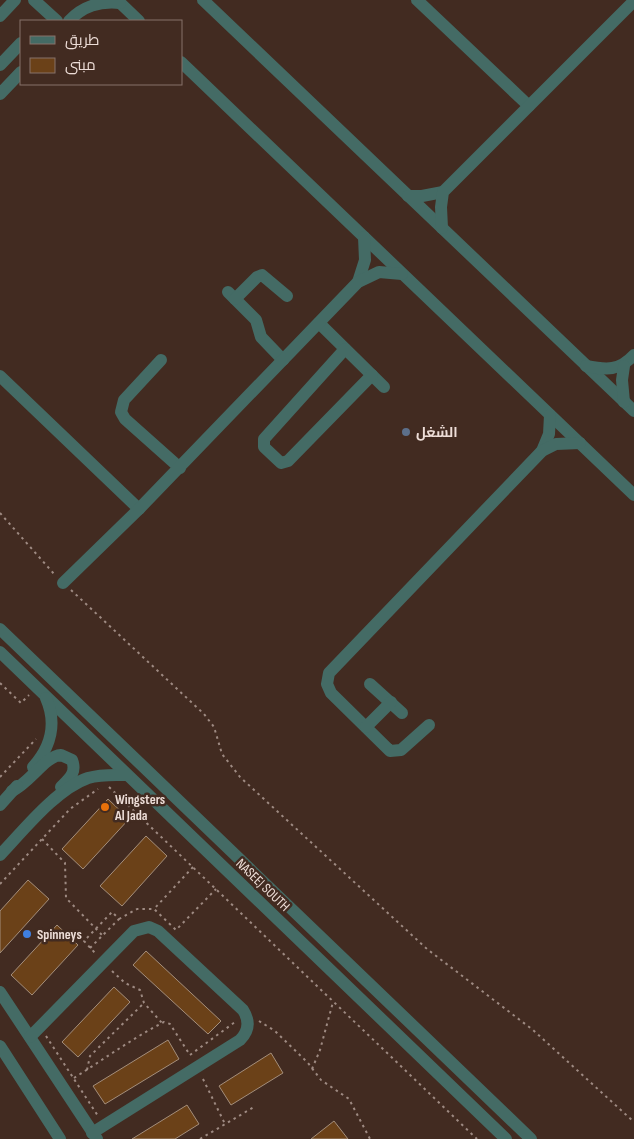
<svg xmlns="http://www.w3.org/2000/svg" width="634" height="1139" font-family="'Sofia Sans Condensed',Cairo,sans-serif">
  <style>
    .building { fill: #6b4118; stroke: #a48e7b }
    .lines { fill: none; stroke-linecap: round; stroke-linejoin: round }
    .path { stroke: #9e8a82; stroke-width: 2; stroke-dasharray: 2.5 4; stroke-linecap: butt }
    .minor { stroke: #446b65; stroke-width: 12 }
    .service-dot { fill: #5c6f8a; stroke: #422b21; stroke-width: 2 }
    .food-dot { fill: #e8710a; stroke: #422b21; stroke-width: 2 }
    .shop-dot { fill: #3f7fe0; stroke: #422b21; stroke-width: 2 }
    .labels { text-anchor: middle; dominant-baseline: central; stroke-width: 5; stroke-linejoin: round; paint-order: stroke }
    .poi-label { font-size: 14px; font-weight: bold; fill: #edddd7; stroke: #422b21; text-anchor: start }
    .street-label { font-size: 14px; fill: #edddd7; stroke: #422b21 }
  </style>
  <rect width="100%" height="100%" fill="#422b21"/>
  <g class="building">
    <path d="M108 799 129 819 83 869 62 849Z"/>
    <path d="M146 836 167 856 122 906 100 886Z"/>
    <path d="M28 880 49 899 0 953V911Z"/>
    <path d="M57 925 78 945 32 995 11 975Z"/>
    <path d="M146 951 221 1021 208 1034 133 965Z"/>
    <path d="M114 987 130 1002 78 1057 62 1042Z"/>
    <path d="M168 1040 179 1059 105 1104 93 1086Z"/>
    <path d="M271 1053 283 1073 231 1105 219 1086Z"/>
    <path d="M187 1105 199 1124 175 1139H132Z"/>
    <path d="M334 1121 348 1139H311Z"/>
  </g>
  <g class="lines">
    <g class="path">
      <path d="M0 513 55 575"/>
      <path d="M71 590 204 714 214 727 222 754 240 777 427 949 533 1030 634 1122"/>
      <path d="M0 683 21 703 29 695"/>
      <path d="M0 777 36 739"/>
      <path d="M109 787 477 1139"/>
      <path d="M42 839 65 863 66 898 102 935"/>
      <path d="M193 867 154 909 176 930 216 889"/>
      <path d="M0 884 70 809 98 789"/>
      <path d="M119 919 137 909H154"/>
      <path d="M90 948 119 919 112 912 84 941 95 953"/>
      <path d="M112 971 125 983 140 990 144 1003 162 1023"/>
      <path d="M259 1021 275 1031 308 1063 321 1080 349 1099 370 1139"/>
      <path d="M46 1036 98 1116"/>
      <path d="M190 1055 235 1022"/>
      <path d="M312 1069 320 1050 333 1002"/>
      <path d="M87 1070 90 1056 144 1003"/>
      <path d="M74 1078C104 1059 133 1038 164 1022L170 1024 190 1055"/>
      <path d="M203 1079 225 1124"/>
      <path d="M200 1139 254 1107"/>
    </g>
    <g class="minor">
      <path d="M34 0 57 21"/>
      <path d="M117 0 139 21"/>
      <path d="M203 0 634 411"/>
      <path d="M417 0 529 106"/>
      <path d="M0 16 15 0"/>
      <path d="M69 21C83 6 99 1 120 3"/>
      <path d="M181 62 634 495"/>
      <path d="M0 65 21 43"/>
      <path d="M0 94 21 72"/>
      <path d="M408 196H422L443 192"/>
      <path d="M442 228 441 207 443 192 634 1"/>
      <path d="M358 282 365 260 364 237"/>
      <path d="M228 292 256 320 261 337 283 360"/>
      <path d="M235 299 257 277 262 275 287 296"/>
      <path d="M319 323 384 387"/>
      <path d="M345 349 264 439V447L281 463 288 461 372 375"/>
      <path d="M161 360 124 400 121 412 125 419 180 468"/>
      <path d="M586 366C607 370 619 371 634 355"/>
      <path d="M624 366 622 380 624 402"/>
      <path d="M0 376 139 509"/>
      <path d="M542 451 549 434 550 415"/>
      <path d="M63 583 139 509 358 282 379 272 402 274"/>
      <path d="M0 629 531 1139"/>
      <path d="M0 652 506 1139"/>
      <path d="M370 684 402 713"/>
      <path d="M429 725 401 750 390 751 331 693 327 684 329 673 542 451 556 444 580 443"/>
      <path d="M366 727 391 702"/>
      <path d="M33 767C51 747 57 723 46 698"/>
      <path d="M12 791C30 783 45 756 61 755L72 760C77 773 69 779 61 787"/>
      <path d="M0 805 17 786"/>
      <path d="M0 855C23 831 56 789 88 778 101 774 114 775 127 775"/>
      <path d="M0 992 97 1139"/>
      <path d="M30 1037 134 931 149 927 158 931 243 1010C250 1021 249 1031 240 1040L92 1133"/>
      <path d="M0 1046 60 1139"/>
    </g>
  </g>
  <circle class="service-dot" cx="406" cy="432" r="5"/>
  <circle class="food-dot" cx="105" cy="807" r="5"/>
  <circle class="shop-dot" cx="27" cy="934" r="5"/>
  <g class="labels">
    <g class="poi-label">
      <text x="416" y="432">الشغل</text>
      <text x="115" y="799">Wingsters<tspan x="115" dy="16">Al Jada</tspan></text>
      <text x="37" y="934">Spinneys</text>
    </g>
    <g class="street-label">
      <text transform="translate(263 885) rotate(44)">NASEEJ SOUTH</text>
    </g>
  </g>
  <rect x="20" y="20" width="162" height="65" fill="#422b21" stroke="#86726a"/>
  <rect x="30" y="36" width="25" height="8" fill="#446b65" stroke="#86726a"/>
  <text x="65" y="45" font-size="15" fill="#edddd7">طريق</text>
  <rect x="30" y="58" width="25" height="15" fill="#6b4118" stroke="#86726a"/>
  <text x="65" y="70" font-size="15" fill="#edddd7">مبنى</text>
</svg>
